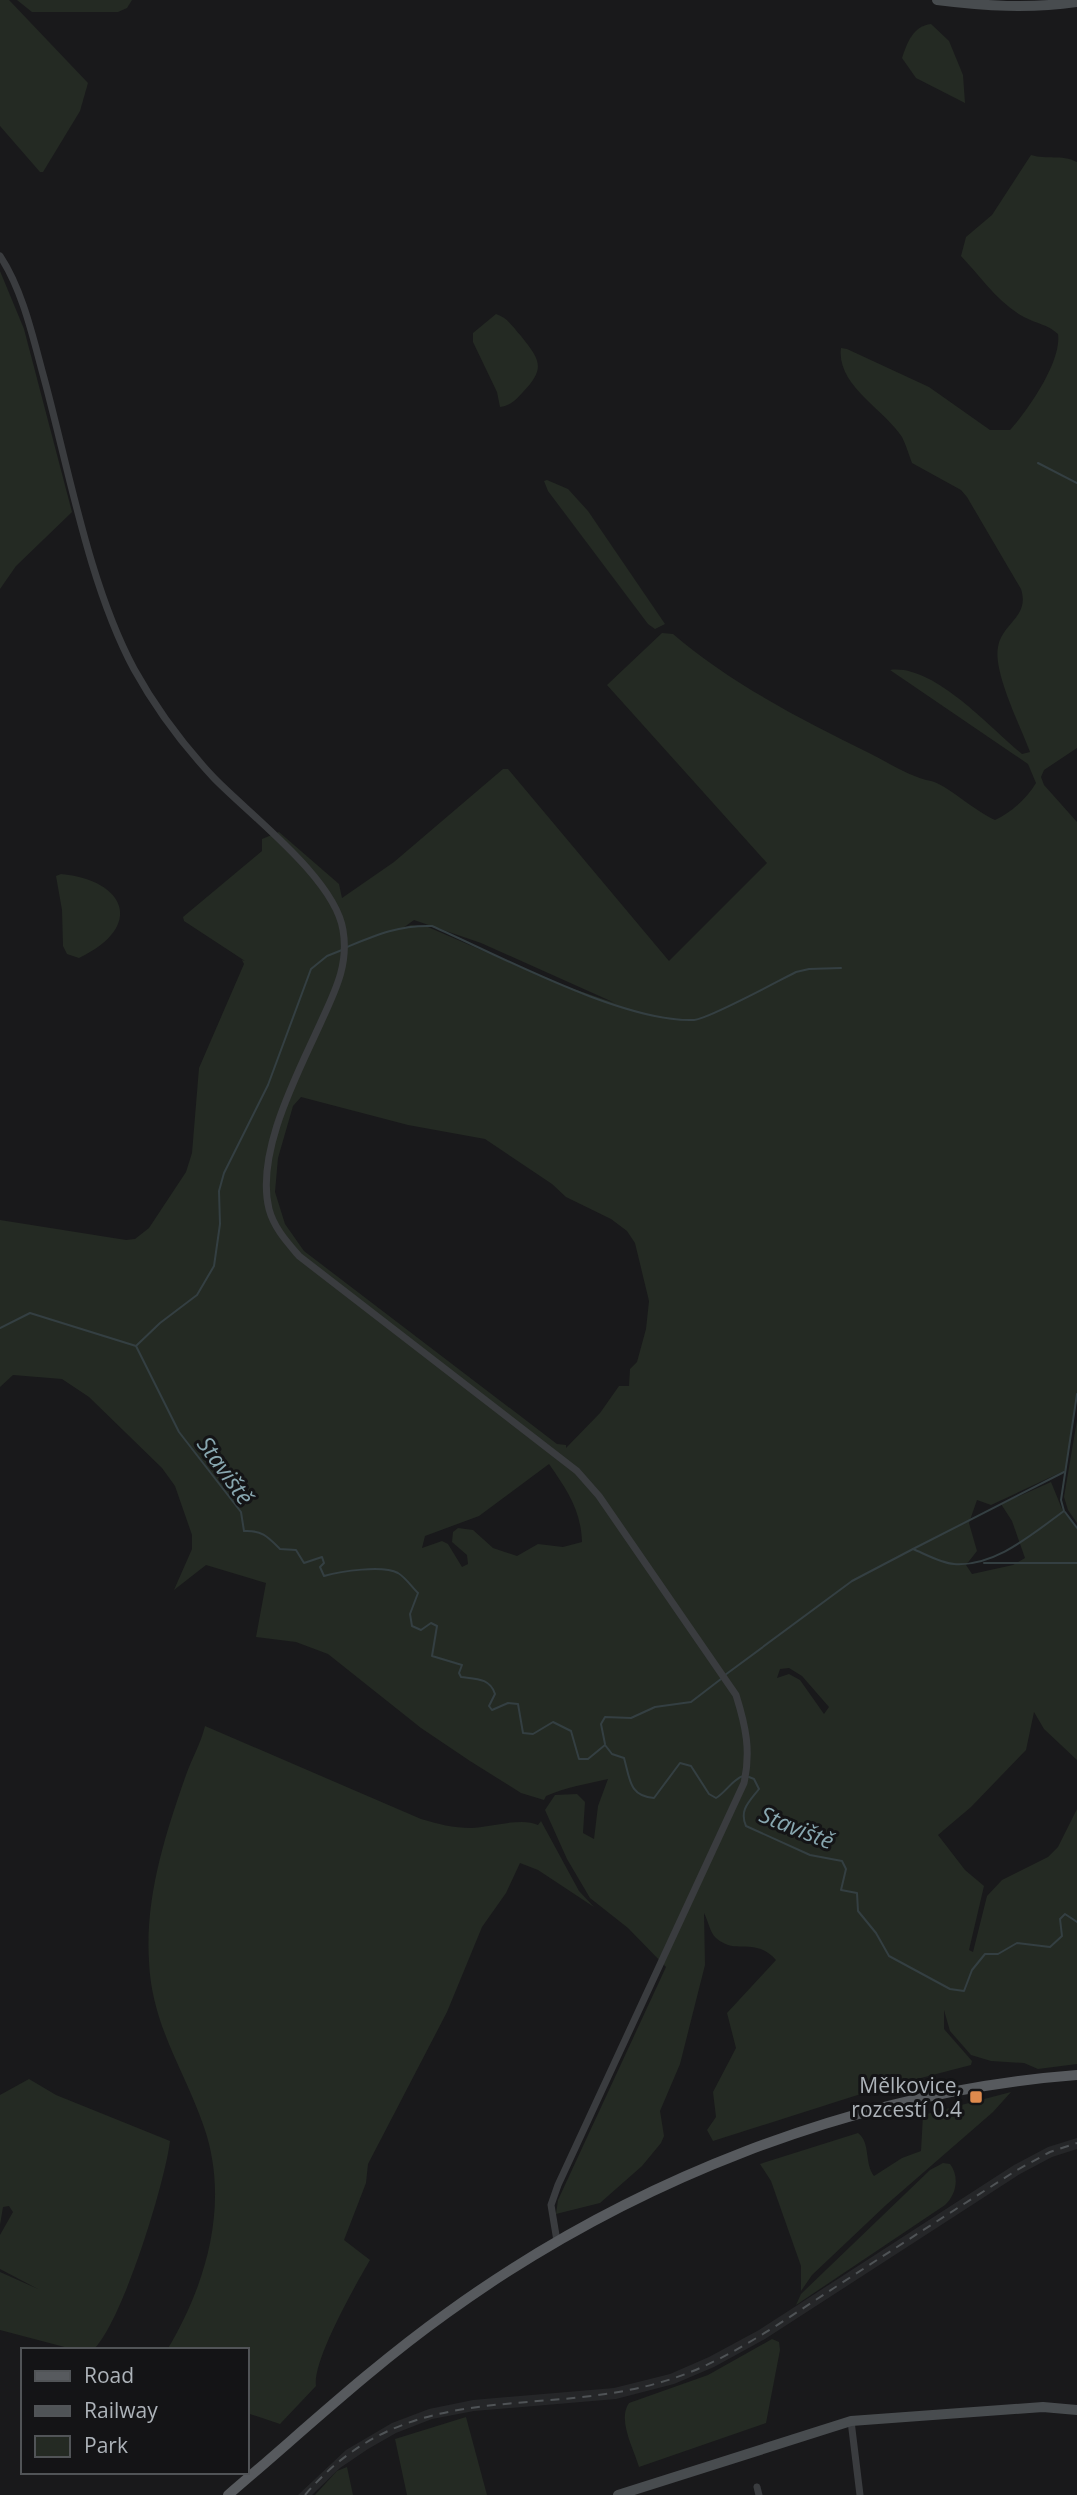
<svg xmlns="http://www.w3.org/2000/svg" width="1077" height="2495" font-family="'Open Sans',sans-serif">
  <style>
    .built { fill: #252628 }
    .green { fill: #242a23; fill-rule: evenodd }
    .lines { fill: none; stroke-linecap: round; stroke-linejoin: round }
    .stream { stroke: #343f42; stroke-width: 2 }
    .street { stroke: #3a3c3f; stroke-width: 7 }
    .secondary { stroke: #484c4f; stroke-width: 10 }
    .primary { stroke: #575a5e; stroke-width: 10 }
    .rail { stroke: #4f5356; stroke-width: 2; stroke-dasharray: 9 7; stroke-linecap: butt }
    .poi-dot { fill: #df8a4d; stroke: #141416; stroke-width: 2.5 }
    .labels { text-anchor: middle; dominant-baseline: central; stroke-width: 6; stroke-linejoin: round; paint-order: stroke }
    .poi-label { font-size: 21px; fill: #adb3b9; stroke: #141416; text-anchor: end }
    .water-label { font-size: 23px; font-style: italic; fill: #88a7b0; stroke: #141416 }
  </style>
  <rect width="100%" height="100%" fill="#19191b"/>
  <path class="built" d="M1077 2138V2149L1052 2157 1020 2174 765 2339 714 2367 674 2384 616 2399 474 2411 432 2419 396 2433 368 2449 340 2468 312 2495H298L346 2450 392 2423 429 2409 473 2400 614 2388 670 2374 709 2357 759 2330 1014 2165 1048 2147Z"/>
  <g class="green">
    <path d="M0 0H9L88 83 80 111 43 172H40L0 126Z"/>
    <path d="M17 0H132L127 8 118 12H32Z"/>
    <path d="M931 24 949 41 963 75 965 103 916 78 902 58C907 43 913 26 931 24Z"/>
    <path d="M1031 155C1047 160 1061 154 1077 162V748L1044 770 1041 777 1044 785 1077 822V1398L1066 1470 991 1505 977 1500 969 1523 977 1551 966 1565 972 1574 1013 1565 1025 1558 1012 1521 1001 1504 1051 1482 1062 1509 1077 1529V1760L1044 1729 1034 1712 1026 1750 971 1807 938 1835 965 1870 984 1886 969 1950 973 1952 987 1896 1002 1880 1048 1857 1058 1847 1077 1809V2064L1038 2069 1024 2063 991 2061 971 2055 950 2031 944 2010V2029L972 2061 971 2065 867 2092 713 2141 707 2130 716 2117 713 2092 736 2048 727 2013 776 1960C755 1936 736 1956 716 1938 710 1933 708 1920 704 1913L705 1965 680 2064 660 2111 664 2136 661 2143 642 2166 600 2203 556 2214 558 2200 666 1967 628 1928 590 1898 567 1859 545 1810 555 1795 577 1794 585 1802 583 1833 594 1839 598 1806 608 1779C587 1784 566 1787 546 1796L544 1800 521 1793 470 1761 421 1728 328 1654 296 1642 256 1637 266 1583 206 1565 174 1590 192 1549V1535L175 1486 162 1468 89 1397 62 1379 13 1375 0 1387V1220L126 1240 135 1239 149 1228 186 1172 192 1153 199 1068 244 964 242 960 245 961 184 921 183 917 262 851V839L279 832 339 884 342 898 394 862 503 769H508L669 961 767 863 607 685 662 633 673 634C730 683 802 720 869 753 889 763 910 777 931 781 944 783 976 812 995 820 1011 813 1027 798 1036 783L1028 764 890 670C934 664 990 728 1022 754L1030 752C1021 727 993 673 998 647 1002 623 1030 617 1021 589L967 497 961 490 912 463C909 455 906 445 902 437 885 410 836 385 841 348L847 349 929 387 990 430H1010C1028 410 1062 361 1058 334 1047 324 1037 324 1024 317 998 303 981 277 961 256L966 237 992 215ZM414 920 481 943 615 1003 562 985 428 927 411 925 403 928ZM301 1097 408 1125 485 1139 552 1184 566 1197 611 1219 627 1231 635 1243 649 1301 646 1329 637 1362 630 1369 629 1386H619L600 1413 566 1448V1445L557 1444 304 1251 285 1224 275 1192 278 1158 293 1106ZM549 1464C567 1490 581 1510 582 1542L563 1547 538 1544 517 1556 493 1548 473 1530 458 1528 453 1532 452 1542 467 1555 468 1564 462 1567 448 1544 442 1541 422 1548 425 1536 479 1516ZM789 1668 802 1676 829 1707 824 1714 800 1680 789 1674 777 1678 780 1669Z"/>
    <path d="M0 271 24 329 72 512 16 566 0 589Z"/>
    <path d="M496 314C508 318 513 327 521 336 540 360 546 368 523 392 515 401 511 405 500 407L497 392 473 342V333Z"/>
    <path d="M547 480 568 489 588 511 665 624 655 629 648 624 548 491 544 481Z"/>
    <path d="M61 874C125 880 146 926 79 958L67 954 63 946 62 910 56 876Z"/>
    <path d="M1077 1420V1523L1068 1510 1064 1497Z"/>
    <path d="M205 1726 421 1819C438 1824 453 1828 471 1828 491 1827 522 1817 538 1825L541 1821 579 1891 594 1907 538 1870 520 1863 506 1893 482 1927 447 2012 368 2164 366 2183 344 2240 370 2260C356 2284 312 2361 316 2386L280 2424 247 2413V2350H167C207 2284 230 2202 204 2127 184 2069 152 2026 149 1962 145 1897 165 1835 186 1775 192 1758 201 1743 205 1726Z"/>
    <path d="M29 2079 56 2095 170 2141C165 2183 122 2323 93 2350H76L0 2330V2272L38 2289 0 2269V2235L13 2212 9 2206 3 2207 0 2225V2095Z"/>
    <path d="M1011 2092 993 2112 886 2205 812 2275 801 2291V2266L771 2181 760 2164 858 2133C871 2143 864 2163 874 2176L902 2158 921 2151 923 2115Z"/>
    <path d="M943 2163 950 2164C960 2177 956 2195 945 2205L796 2305 801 2294 930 2170Z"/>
    <path d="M772 2339 779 2342 780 2350 766 2423 639 2467C634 2449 617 2420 629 2403L708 2375Z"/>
    <path d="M466 2417 487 2495H407L395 2439Z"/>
    <path d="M347 2467 353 2495H315L337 2471Z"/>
  </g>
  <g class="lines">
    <g class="stream">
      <path d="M1038 463 1077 483"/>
      <path d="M347 947C376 935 399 925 432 926 498 955 624 1023 694 1020 708 1019 778 981 796 972L809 969 841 968"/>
      <path d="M0 1328 30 1313 136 1346 179 1432 241 1512 244 1531C262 1530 268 1537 280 1549L296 1550 304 1563 322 1557 324 1563 320 1567 324 1576C341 1571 383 1565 398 1573 405 1577 412 1587 418 1593L410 1614 412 1626 421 1630 431 1623 437 1626 432 1656 462 1665 459 1673 461 1677C476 1679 490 1678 495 1694L489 1706 492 1710 508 1703 518 1704 523 1733 533 1734 553 1722 571 1731 579 1759H588L605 1745 612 1754 624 1758C630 1779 629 1796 654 1798L680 1763 691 1766 709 1794 716 1798C726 1792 733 1779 743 1776"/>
      <path d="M136 1346 160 1323 197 1295 214 1266 220 1224 219 1191 224 1173 268 1085 311 969 327 956 342 950"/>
      <path d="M1065 1512 1077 1528"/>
      <path d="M913 1549 1064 1472"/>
      <path d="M984 1563H1077"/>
      <path d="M725 1675 852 1581 913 1549C925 1554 941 1563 954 1564 995 1567 1032 1534 1064 1511L1061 1500 1077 1394"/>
      <path d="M605 1744 601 1724 605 1717 631 1718 655 1707 691 1702 721 1679"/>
      <path d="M749 1777 754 1779 759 1789C749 1802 739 1810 746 1826L810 1855 842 1861 846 1869 841 1890 857 1893 858 1911 876 1933 889 1956 950 1989 964 1991 972 1970 985 1954H998L1017 1943 1050 1947 1062 1936 1060 1919 1065 1914 1077 1922"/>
    </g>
    <g class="street">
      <path d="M0 256C23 291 33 338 44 378 69 470 89 585 134 669 155 707 184 746 214 778 251 816 335 879 343 930 349 965 335 991 321 1022 298 1073 255 1152 269 1209 274 1228 287 1242 299 1256L577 1471 599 1496 736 1695C746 1727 751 1751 744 1783L558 2185 551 2205 557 2241"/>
      <path d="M851 2421 860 2495"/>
      <path d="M757 2487 759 2495"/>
    </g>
    <g class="secondary">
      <path d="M937 0C985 6 1029 9 1077 2"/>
      <path d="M618 2495 851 2421 1043 2407 1077 2410"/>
    </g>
    <path class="primary" d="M228 2495C300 2434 370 2368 447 2313 628 2182 853 2092 1077 2075"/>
    <path class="rail" d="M305 2495C416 2365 555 2428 693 2371 743 2350 789 2317 834 2288 895 2248 956 2209 1017 2170L1050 2152 1077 2143"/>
  </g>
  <rect class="poi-dot" x="969" y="2090" width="14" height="14" rx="3.5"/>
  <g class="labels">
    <g class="poi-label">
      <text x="962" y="2085">Mělkovice,<tspan x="962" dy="24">rozcestí 0.4</tspan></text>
    </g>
    <g class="water-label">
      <text transform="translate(226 1470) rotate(54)">Staviště</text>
      <text transform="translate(797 1827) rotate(22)">Staviště</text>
    </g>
  </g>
  <rect x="21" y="2348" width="228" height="126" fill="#141416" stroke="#515457" stroke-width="2"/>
  <rect x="35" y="2371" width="35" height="10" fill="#575a5e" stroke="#515457" stroke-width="2"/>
  <text x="84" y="2383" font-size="21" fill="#adb3b9">Road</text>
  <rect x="35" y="2406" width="35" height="10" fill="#4f5356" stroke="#515457" stroke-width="2"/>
  <text x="84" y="2418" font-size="21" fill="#adb3b9">Railway</text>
  <rect x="35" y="2436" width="35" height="21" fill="#242a23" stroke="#515457" stroke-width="2"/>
  <text x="84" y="2453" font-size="21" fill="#adb3b9">Park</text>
</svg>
